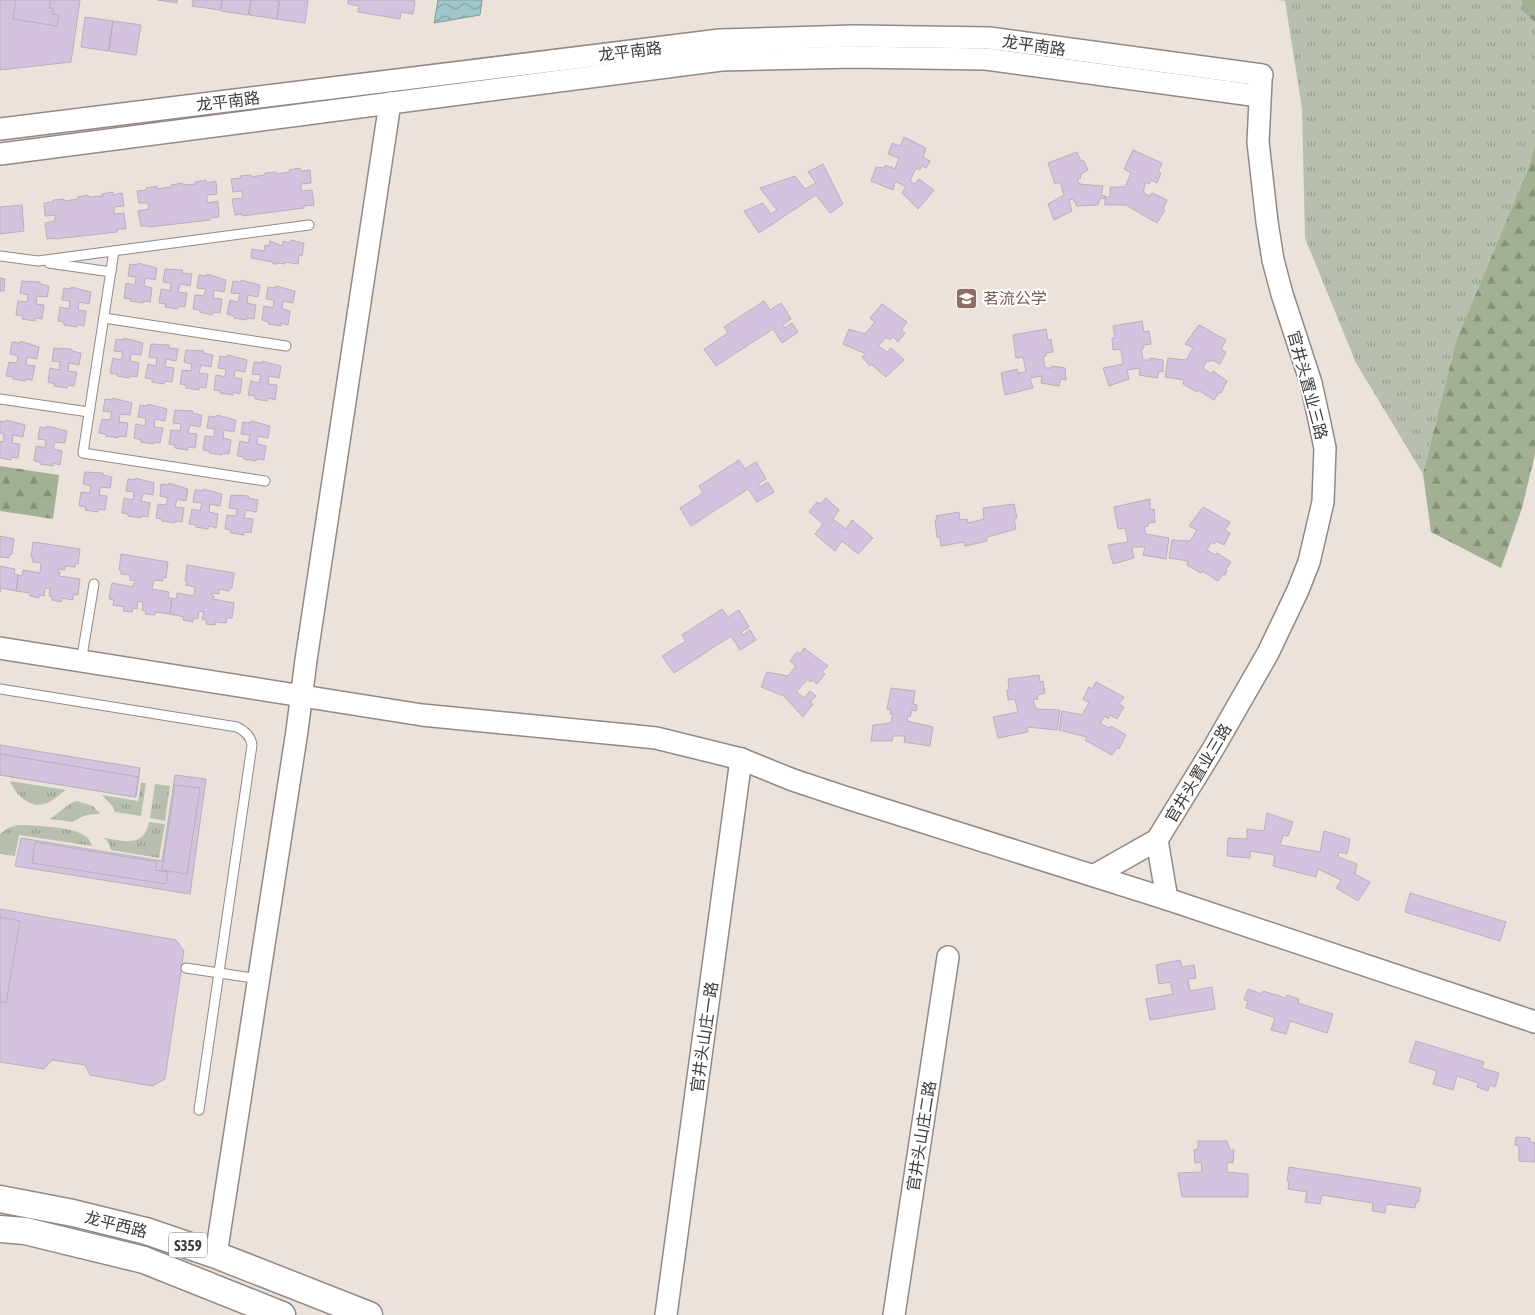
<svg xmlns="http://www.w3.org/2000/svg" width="1535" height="1315" font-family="'Asap Condensed','Noto Sans SC',sans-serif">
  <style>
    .grass { fill: url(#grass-tufts) }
    .forest { fill: url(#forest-firs) }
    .water { fill: url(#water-waves); stroke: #829c9d }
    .building { fill: #d4c3df; stroke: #b6b1ba }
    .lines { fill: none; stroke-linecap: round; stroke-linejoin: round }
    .service-casing { stroke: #938984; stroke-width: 11 }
    .tertiary-casing { stroke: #938984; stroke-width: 24 }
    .primary-casing { stroke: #938984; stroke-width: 29 }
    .service { stroke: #fff; stroke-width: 9 }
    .tertiary { stroke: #fff; stroke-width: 21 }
    .primary { stroke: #fff; stroke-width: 26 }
    .labels { text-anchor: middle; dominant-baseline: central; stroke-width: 4; stroke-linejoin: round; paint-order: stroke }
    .shield { fill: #fff; stroke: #797674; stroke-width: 1 }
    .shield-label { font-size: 15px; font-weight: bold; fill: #3f3b39 }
    .street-label { font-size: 16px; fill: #3f3b39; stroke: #fff }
    .education-label { font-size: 16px; fill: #785e54; stroke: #fff; text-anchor: start }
  </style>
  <defs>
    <pattern id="grass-tufts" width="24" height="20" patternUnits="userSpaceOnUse" patternTransform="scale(1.25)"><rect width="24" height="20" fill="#b7c0ae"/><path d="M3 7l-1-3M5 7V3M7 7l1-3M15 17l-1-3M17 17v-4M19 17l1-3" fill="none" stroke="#969d8f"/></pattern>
    <pattern id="forest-firs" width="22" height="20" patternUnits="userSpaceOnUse" patternTransform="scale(1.25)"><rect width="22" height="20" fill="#a2b094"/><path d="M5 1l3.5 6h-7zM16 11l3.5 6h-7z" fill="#85907a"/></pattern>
    <pattern id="water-waves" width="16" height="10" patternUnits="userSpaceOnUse" patternTransform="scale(1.25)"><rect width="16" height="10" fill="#9fc6c8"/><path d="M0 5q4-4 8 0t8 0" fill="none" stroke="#83a2a3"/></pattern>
  </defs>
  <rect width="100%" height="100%" fill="#ece2dc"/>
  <g class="grass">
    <path d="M1278 0H1522L1521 10 1535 22V145L1528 169 1456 341 1423 474 1356 363 1305 238 1302 109 1285 1Z"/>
    <path d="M10 781 66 790C60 794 55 799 49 802 32 811 16 796 10 781Z"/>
    <path d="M141 783H146L141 816 115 812 113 807 102 795 138 801Z"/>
    <path d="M155 784 170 786 165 821 150 818Z"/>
    <path d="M77 801 93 806 100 814C89 814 82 815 73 822L50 819 71 803Z"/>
    <path d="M149 822 165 824 159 858 111 850 108 842 104 838C124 841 144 848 149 822Z"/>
    <path d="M18 825C32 825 70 827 82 834 88 837 90 840 92 846L19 835 15 856 0 854V834L8 828Z"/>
  </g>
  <g class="forest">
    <path d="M1522 0H1535V22L1521 10Z"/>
    <path d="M1535 145V454L1522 508 1501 568 1431 532 1423 474 1456 341 1528 169Z"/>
    <path d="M0 466 59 475 53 519 0 511Z"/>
  </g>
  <path class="water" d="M438 0H482L480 15 434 23Z"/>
  <g class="building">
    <path d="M0 0H80L71 62 0 70Z"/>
    <path d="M16 0H51L49 8H53L52 14 59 15 57 26 13 19Z"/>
    <path d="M157 0H177V3Z"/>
    <path d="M193 0H222L220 10 192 6Z"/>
    <path d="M222 0H251L248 15 221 11Z"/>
    <path d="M251 0H279L277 19 249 15Z"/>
    <path d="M280 0H308L305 23 277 19Z"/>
    <path d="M348 0H410L415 1 413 14 401 12 400 19 358 12 359 6 348 4Z"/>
    <path d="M85 17 113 21 108 51 81 47Z"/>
    <path d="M113 21 141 25 136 55 109 51Z"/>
    <path d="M904 137 926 148 923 157 930 161 926 168 922 166 920 170 916 168 910 181 915 184 919 179 934 190 918 209 902 193 906 187 895 181 893 190 871 181 876 167 884 168 885 165 895 169 899 158 888 154 892 143 900 146Z"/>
    <path d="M1133 150 1162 163 1158 172 1161 173 1157 183 1151 180 1149 184 1146 182 1143 192 1150 196 1152 193 1167 200 1163 209 1165 210 1157 223 1126 205H1105V197H1110V187H1125L1131 173 1124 169Z"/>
    <path d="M1077 152 1081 161 1083 160 1088 170 1080 175 1081 178 1077 179 1079 184 1103 186 1101 195 1105 196 1104 199 1100 198 1098 205 1077 206 1073 199 1069 200 1072 211 1054 220 1048 204 1064 195 1060 182 1055 184 1048 163Z"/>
    <path d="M823 164 843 204 830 213 816 195 759 233 744 211 763 203 771 214 777 210 760 188 795 176 805 189 816 183 808 172Z"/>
    <path d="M300 168 301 171 310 170 311 183 301 184V191L312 190 314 205 304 206V208L242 216V214L235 215 232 199 243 198 242 191 233 192 231 179 241 178 240 176 251 175V177L265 175V173L276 172V174L290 172 289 170Z"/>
    <path d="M206 180 207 183 216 181 217 194 207 195V203L218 201 219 217 210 218V220L149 227 148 226H141L138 211 149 209 148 203H139L137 191 147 190 146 188 157 186V189L171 187V185L182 183V185L196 184 195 182Z"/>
    <path d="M113 192V195L122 193 124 206 114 207V214L124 213 126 229H117V232L55 239V238L47 239 45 223 55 221V215L45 216 44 203 53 202V200L64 199V201L78 199V197L88 195 89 197 103 196 102 194Z"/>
    <path d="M22 205 24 231 0 234V207Z"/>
    <path d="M291 240 304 243 302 256 299 255 298 264 285 262V264L278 263 277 264H273V262L251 258 252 249 264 251 265 245 269 246 270 241 282 246 283 241 290 243Z"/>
    <path d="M138 263 157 268 155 280 145 278 144 286 152 288 150 302 143 301V303L130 301 131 299 124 298 126 283 135 285 136 277 128 276 130 264 137 265Z"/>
    <path d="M165 269 183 270 182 273 192 274 190 286 180 284 178 292 187 293 185 307 178 306V309L165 307 166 304 159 303 161 289 170 291 171 283 163 282Z"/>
    <path d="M207 274 226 280 224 292 214 290 213 298 222 299 220 313 213 312 212 315 200 312V310L193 309 195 295 204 296 206 289 197 288 199 275 207 276Z"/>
    <path d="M0 278 5 279 4 291H0Z"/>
    <path d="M241 280 260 285 258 297 248 295 247 303 256 305 254 319 247 318 246 320 234 318V316L227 314 230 300 238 302 240 294 231 293 233 281 241 282Z"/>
    <path d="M22 281 40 282V284L49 286 47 297 37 296 36 304 44 305 42 319 35 318V321L22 319 23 316 16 315 18 301 27 302 28 295 20 293Z"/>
    <path d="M276 286 295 291 293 303 283 301 282 309 290 311 288 325 281 323V326L268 324 269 322 262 320 264 306 273 308 274 300 266 299 268 287 275 288Z"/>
    <path d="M71 287 91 292 89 304 79 302 78 310 86 311 84 326 77 324V327L64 325V322L58 321 60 307 69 309 70 301 62 300 64 288 71 289Z"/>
    <path d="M764 301 770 310 781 303 791 319 783 325 785 328 792 323 798 332 782 343 773 329 716 366 704 349 728 333 724 327Z"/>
    <path d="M882 304 907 322 901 330 905 333 898 342 893 337 890 340 886 337 878 346 887 352 891 348 904 360 886 377 871 364 870 366 862 357 866 354 843 344 849 329 865 334 875 322 870 318Z"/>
    <path d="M1142 321 1144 332 1149 331 1151 344 1143 345 1144 348 1141 349 1143 360H1150V358L1163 360V372L1159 371 1157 378 1139 375 1140 368 1127 370 1129 379 1109 386 1103 368 1123 364 1121 349 1113 350 1112 338H1115L1113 326Z"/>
    <path d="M1199 325 1226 340 1221 349 1226 352 1220 364 1212 360 1210 362 1207 360 1203 368 1211 374 1213 371 1227 381 1221 393 1219 392 1214 400 1198 390 1197 392 1183 384 1184 380 1165 377 1168 358 1186 360 1193 348 1185 344Z"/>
    <path d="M1046 329 1048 340 1051 339 1053 352 1046 353V356L1043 357 1045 368H1052V366L1065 368 1066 380 1061 379 1059 386 1041 383 1042 376 1030 378 1033 388 1005 395 1001 373 1017 369 1018 373 1026 372 1023 357 1016 358 1013 335Z"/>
    <path d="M124 338 143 343 141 355 131 354 130 361 139 363 137 377 130 376 129 378 117 376V374L110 373 113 358 121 360 123 352 114 351 116 339 124 340Z"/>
    <path d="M20 341 39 347 37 359 27 357 26 365 35 366 32 380 26 379 25 381 13 379V377L6 376 9 362 17 363 18 356 10 354 12 342 20 343Z"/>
    <path d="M151 344 169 345V348L178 349 176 361 166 359 165 367 174 368 172 382 165 381 164 384 152 382V379L145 378 148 364 156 366 157 358 149 357Z"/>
    <path d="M54 348 72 349V351L81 353 79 365 69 363 68 371 77 372 74 386 68 385 67 388 54 386 55 384 48 382 50 368 59 370 60 362 52 361Z"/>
    <path d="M186 350 204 351 203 353 213 355 211 367 201 365 199 373 208 374 206 388 199 387V390L186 388V385L180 384 182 370 191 371 192 364 184 362Z"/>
    <path d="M228 355 247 360 245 372 235 370 234 378 242 379 240 394 233 392V395L220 393V391L214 390 216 375 225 377 226 369 218 368 220 356 227 357Z"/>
    <path d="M262 361 281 366 279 378 269 376 268 384 277 385 275 400 268 398 267 401 255 399V396L248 395 251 381 259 383 261 375 252 374 254 362 262 363Z"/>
    <path d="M113 398 132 403 130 415 120 414 119 422 128 423 126 437 119 436 118 438 106 436V434L99 433 102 419 110 420 112 412 103 411 105 399 113 400Z"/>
    <path d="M148 404 167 409 165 421 155 419 154 427 163 428 160 443 154 442 153 444 141 442V440L134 438 136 424 145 426 146 418 138 417 140 405 148 406Z"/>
    <path d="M175 410 193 411 192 413 202 415 200 427 190 425 188 433 197 434 195 448 188 447V450L175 448V445L169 444 171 430 180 431 181 424 173 423Z"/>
    <path d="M217 415 236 420 234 432 224 430 223 438 231 440 229 454 222 453V455L209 453 210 451 203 450 205 436 214 437 215 429 207 428 209 416 216 417Z"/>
    <path d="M6 420 25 425 23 437 13 435 12 443 20 444 18 458 11 457V460L0 458V441L3 442 4 434 0 433V421L5 422Z"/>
    <path d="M251 421 270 426 268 438 258 436 257 444 266 446 264 460 257 459 256 461 244 459V457L237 456 240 441 248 443 250 435 241 434 243 422 251 423Z"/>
    <path d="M47 426 67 431 65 443 55 442 53 449 62 451 60 465 53 463V466L40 464V462L34 461 36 446 45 448 46 440 38 439 40 427 47 428Z"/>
    <path d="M739 460 745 469 756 462 766 479 758 484 760 487 768 482 774 492 757 502 748 489 691 526 680 508 703 493 699 486Z"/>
    <path d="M85 472 103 473V475L112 477 110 488 100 487 99 495 107 496 105 510 98 509V512L85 510 86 507 79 506 81 492 90 493 91 486 83 484Z"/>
    <path d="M135 478 154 483 153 495 143 493 141 501 150 503 148 517 141 516V518L128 516V514L122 513 124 498 133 500 134 492 126 491 128 479 135 480Z"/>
    <path d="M169 483 188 489 186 501 177 499 175 507 184 508 182 522 175 521V523L162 521V519L156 518 158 504 166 505 168 498 160 496 161 484 169 485Z"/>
    <path d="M203 489 222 494 220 506 210 504 209 512 218 514 216 528 209 526 208 529 196 527V525L189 524 192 509 200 511 202 503 193 502 195 490 203 491Z"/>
    <path d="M231 495 249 496 248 498 258 500 256 512 246 510 244 518 253 519 251 533 244 532V535L231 533V530L225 529 227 515 236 516 237 509 229 508Z"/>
    <path d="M826 498 839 510 833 519 846 529 852 520 873 538 858 554 842 541 835 551 815 534 823 524 809 512 817 502 820 504Z"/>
    <path d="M1150 499V510L1154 509 1155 522 1148 523V526L1144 527 1146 534 1169 538 1166 559 1143 555 1145 547H1132L1134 558 1113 564 1108 545 1128 542 1125 528 1118 529 1114 507Z"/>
    <path d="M1014 504 1017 518 1014 519 1016 529 987 537V541L965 546 964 542 941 546 940 537H937L935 520H937L936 516 959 512 960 520 967 519 968 523 984 519 983 508Z"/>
    <path d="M1203 507 1230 522 1225 530 1230 533 1224 545 1216 541 1214 544 1211 542 1207 550 1215 555 1217 553 1231 562 1226 569 1227 571 1225 575 1223 574 1218 581 1202 571 1201 573 1187 565 1188 561 1169 558 1172 540 1190 541 1197 530 1189 526Z"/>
    <path d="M0 536 14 539 12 554H10L9 558 0 557Z"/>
    <path d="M33 542 80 549 78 564H75V567L65 566V570L58 569V572H60L59 576 80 579 78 595 73 594V600L62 598 61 602 52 600V597L49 596 50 588H45L44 596 39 595V598L30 596V593L16 591 18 575 22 576 23 570 40 573 41 563 32 562 33 558 31 557Z"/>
    <path d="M121 554 168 562 166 578 163 577V581L154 580 152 589 169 592 168 598H172L170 614 155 612V615L145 614 146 611 142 610 143 602 138 601 137 609 133 608 132 612 123 611 124 607 113 605 114 600 109 599 112 583 133 587 134 583H136V581L130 580V575L121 574V571L119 570Z"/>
    <path d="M187 565 234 573 232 588H229V591L219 589V594L212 593V595L214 596 213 599 234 603 232 618H227L226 623 215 622V625L206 624V620L202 619 204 612 199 611 198 619 193 618V622L183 620 184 617 170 614 172 598 176 599 177 593 194 596 195 587 186 585 187 581H185Z"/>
    <path d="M0 566 15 569 14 574 18 575 16 591 1 588 0 592Z"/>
    <path d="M722 609 728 617 739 610 749 627 741 632 743 635 750 630 756 640 740 650 731 636 674 673 662 656 686 641 682 635Z"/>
    <path d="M804 648 828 666 822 672 825 674 817 684 812 680 810 682 808 679 796 692 804 698 810 691 816 696 810 702 813 704 803 717 784 696 761 687 767 672 788 676 796 666 790 661 797 652 800 654Z"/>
    <path d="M1039 675 1040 682 1043 681 1045 693 1037 695 1038 699 1033 700 1036 709 1060 710 1057 730 1027 727 1028 732 998 738 993 717 1018 712 1015 699 1008 700 1007 690 1009 689 1008 679Z"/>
    <path d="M1096 682 1124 697 1119 704 1124 707 1117 719 1110 715 1108 719 1105 716 1100 723 1109 728 1111 726 1126 735 1119 749 1117 748 1112 755 1085 740 1087 737 1059 730 1062 711 1082 715 1089 703 1083 699 1089 687 1092 689Z"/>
    <path d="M891 688 915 691 913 704 917 705 916 711 912 710 910 717 908 716 907 721 933 727 930 746 904 742 905 736H893L892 741H871L873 725 891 723 893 714H890L891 710 887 709Z"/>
    <path d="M0 745 140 768 136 797 0 775Z"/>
    <path d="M0 754 139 777 135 797 0 775Z"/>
    <path d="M175 775 206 779 190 894 15 866 21 838 162 861Z"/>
    <path d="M175 785 200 788 187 874 162 870Z"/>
    <path d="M1267 813 1293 822 1288 836 1283 835 1280 845 1320 852 1324 831 1350 839 1347 854 1339 852 1338 857 1357 864 1355 874 1370 882 1358 901 1336 888 1341 880 1318 869 1316 877 1273 866 1275 855 1250 851V858L1227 856 1228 838 1247 839V829L1264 831Z"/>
    <path d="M35 842 157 862 155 870 168 872 166 884 32 863Z"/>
    <path d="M1410 893 1506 922 1500 941 1405 912Z"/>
    <path d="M0 909 176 940 184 951 165 1079 152 1086 90 1075 85 1065 52 1060 44 1069 0 1062Z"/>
    <path d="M0 917 20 921 6 1003 0 1002Z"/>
    <path d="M1180 960 1182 967 1194 965 1196 978 1188 979 1190 991 1212 987 1215 1009 1150 1020 1146 999 1173 994 1170 982 1159 984 1156 965Z"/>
    <path d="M1248 989 1262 994 1263 991 1286 998 1287 995 1299 999 1298 1003 1333 1014 1327 1033 1290 1021 1286 1034 1271 1030 1275 1018 1246 1008 1248 1001 1244 1000Z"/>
    <path d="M1416 1041 1484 1062 1482 1068 1499 1073 1495 1087 1490 1085 1488 1091 1477 1087 1478 1083 1457 1076 1453 1090 1433 1084 1437 1071 1409 1062Z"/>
    <path d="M1516 1137 1530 1138V1142L1535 1143V1162L1519 1161V1146L1515 1145Z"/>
    <path d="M1198 1141H1227L1230 1150H1234L1233 1163 1227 1162V1172L1248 1174V1197H1182L1178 1173 1202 1172 1201 1162 1195 1163 1194 1150 1198 1149Z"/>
    <path d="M1289 1167 1421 1188 1418 1202 1416 1203 1415 1208 1386 1204 1385 1213 1372 1211 1373 1203 1322 1195 1320 1204 1305 1202 1307 1192 1288 1189 1289 1181H1287Z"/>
  </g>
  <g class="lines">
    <defs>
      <g id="service">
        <path d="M114 251 83 453 265 481"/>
        <path d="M0 256 38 261 309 225"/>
        <path d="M49 263 111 272"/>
        <path d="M104 318 286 346"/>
        <path d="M0 399 89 412"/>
        <path d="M81 662 94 584"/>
        <path d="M0 689 237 727C245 731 251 736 252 745L199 1110"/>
        <path d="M186 968 259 979"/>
      </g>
      <g id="tertiary">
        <path d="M0 129 720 40 854 36 989 38 1262 75"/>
        <path d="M0 154 721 60 854 57 986 59 1259 96"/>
        <path d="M0 648 422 715 627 735 656 738 741 759 793 780 844 797 1167 899 1535 1022"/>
        <path d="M1157 840 1167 899"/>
        <path d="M1095 875 1157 840 1213 749 1268 653 1298 590 1309 562 1323 502 1325 448 1320 424 1311 383 1282 294 1273 260 1267 222 1258 142 1261 81"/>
        <path d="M216 1255 297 731 306 660 390 103"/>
        <path d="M666 1315 741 759"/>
        <path d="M894 1315 948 957"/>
      </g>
      <g id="primary">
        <path d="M0 1199 73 1213 146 1231 216 1255 369 1315"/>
        <path d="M0 1229 25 1231 144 1260 282 1315"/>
      </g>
    </defs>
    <use href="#service" class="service-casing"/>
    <use href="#tertiary" class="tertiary-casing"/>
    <use href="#primary" class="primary-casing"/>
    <use href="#service" class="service"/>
    <use href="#tertiary" class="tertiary"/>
    <use href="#primary" class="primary"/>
  </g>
  <defs>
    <symbol id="school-square" viewBox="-11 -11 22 22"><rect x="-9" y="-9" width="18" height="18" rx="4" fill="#8d6e63" stroke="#fff"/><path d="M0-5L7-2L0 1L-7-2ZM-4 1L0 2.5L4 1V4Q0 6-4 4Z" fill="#fff"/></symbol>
  </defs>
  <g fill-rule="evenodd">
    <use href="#school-square" x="954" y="286" width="25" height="25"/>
  </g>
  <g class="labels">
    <rect class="shield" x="169" y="1232.5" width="38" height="25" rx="4"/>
    <g class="shield-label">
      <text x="188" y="1245">S359</text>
    </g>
    <g class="street-label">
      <text transform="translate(1034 45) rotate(8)">龙平南路</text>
      <text transform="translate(630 51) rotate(-7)">龙平南路</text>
      <text transform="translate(228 101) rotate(-7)">龙平南路</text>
      <text transform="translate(1308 385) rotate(75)">官井头置业三路</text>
      <text transform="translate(1198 773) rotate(-59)">官井头置业三路</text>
      <text transform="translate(704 1037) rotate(-82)">官井头山庄一路</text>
      <text transform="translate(921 1136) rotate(-81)">官井头山庄二路</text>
      <text transform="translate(116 1224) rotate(14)">龙平西路</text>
    </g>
    <g class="education-label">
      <text x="983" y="298">茗流公学</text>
    </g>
  </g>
</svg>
